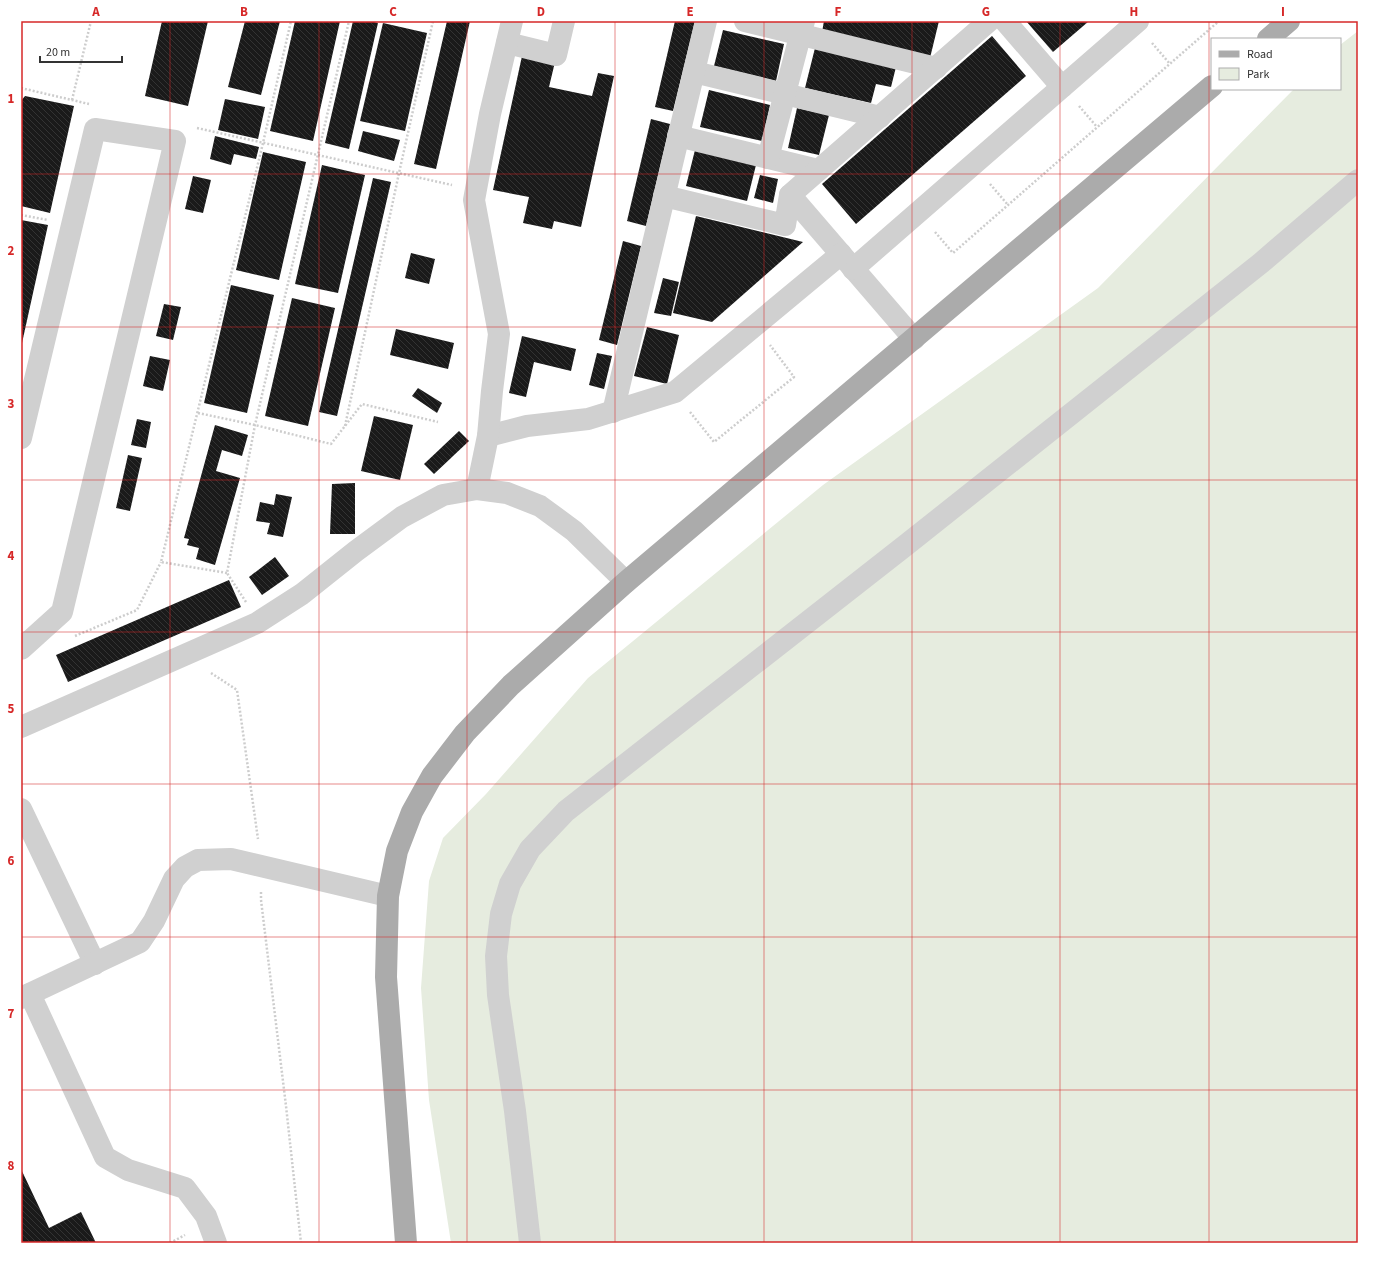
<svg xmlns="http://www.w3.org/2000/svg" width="1379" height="1264" font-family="'Source Sans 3',sans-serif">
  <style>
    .green { fill: #e6ecdf }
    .building { fill: url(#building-back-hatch) }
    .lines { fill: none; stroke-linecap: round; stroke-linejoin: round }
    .path { stroke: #cdcdcd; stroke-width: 2.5; stroke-dasharray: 2 2; stroke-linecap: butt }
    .minor { stroke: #d0d0d0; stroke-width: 22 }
    .major { stroke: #ababab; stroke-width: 22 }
    .grid { fill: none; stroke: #d62828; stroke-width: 1; stroke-opacity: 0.55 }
    .neatline { fill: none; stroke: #d62828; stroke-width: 1.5 }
    .grid-label { font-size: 13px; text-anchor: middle; font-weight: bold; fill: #d62828 }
  </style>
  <defs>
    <pattern id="building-back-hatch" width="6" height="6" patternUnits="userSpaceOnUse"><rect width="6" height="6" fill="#1a1a1a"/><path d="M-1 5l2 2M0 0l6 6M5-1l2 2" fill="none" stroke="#333"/></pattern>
  </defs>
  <rect width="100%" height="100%" fill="#fff"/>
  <path class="green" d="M1358 31V1243H451L429 1100 421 988 429 881 443 838 486 794 588 678 823 485 1098 288 1294 89H1340V45Z"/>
  <g class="building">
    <path d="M162 21H208L188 106 145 96Z"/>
    <path d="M245 21H280L261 95 228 87Z"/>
    <path d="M295 21H340L313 141 270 131Z"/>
    <path d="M353 21H370L378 23 349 149 325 143Z"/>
    <path d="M447 21H470L436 169 414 164Z"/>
    <path d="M675 21H695L673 111 655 107Z"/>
    <path d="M824 21H939L930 58 822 32Z"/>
    <path d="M1026 21H1089L1053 52Z"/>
    <path d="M383 23 427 33 405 131 360 121Z"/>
    <path d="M723 30 784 44 776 81 714 66Z"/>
    <path d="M992 36 1026 76 856 224 822 184Z"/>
    <path d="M815 48 896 67 891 87 876 84 871 103 805 88Z"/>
    <path d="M522 56 555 62 549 87 592 96 598 73 614 76 581 227 554 221 552 229 523 223 529 197 493 190Z"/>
    <path d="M709 90 770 105 762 141 700 127Z"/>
    <path d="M25 96 74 106 50 213 21 206V101Z"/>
    <path d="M225 99 265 107 258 139 218 130Z"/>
    <path d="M797 108 829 115 819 155 788 148Z"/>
    <path d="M651 119 670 124 646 226 627 221Z"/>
    <path d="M363 131 400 140 394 161 358 151Z"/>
    <path d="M215 136 259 147 256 159 234 154 231 165 210 159Z"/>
    <path d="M695 150 756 165 747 201 686 186Z"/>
    <path d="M263 152 306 162 279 280 236 270Z"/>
    <path d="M322 165 365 175 338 293 295 284Z"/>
    <path d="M760 175 778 179 773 203 754 198Z"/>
    <path d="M193 176 211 180 203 213 185 209Z"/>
    <path d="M373 178 391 182 337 416 319 412Z"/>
    <path d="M696 216 803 242 712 322 673 313Z"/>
    <path d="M21 220 48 225 22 343H21Z"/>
    <path d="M623 241 641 246 617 345 599 340Z"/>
    <path d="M411 253 435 259 429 284 405 278Z"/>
    <path d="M663 278 679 282 671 316 654 313Z"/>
    <path d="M231 285 274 295 247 413 204 403Z"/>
    <path d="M292 298 335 308 308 426 265 416Z"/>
    <path d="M164 304 181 307 173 340 156 336Z"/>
    <path d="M647 327 679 335 667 384 634 376Z"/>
    <path d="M396 329 454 343 448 369 390 355Z"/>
    <path d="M522 336 576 349 571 371 534 362 526 397 509 393Z"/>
    <path d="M597 353 612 356 604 389 589 385Z"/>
    <path d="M150 356 170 360 163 391 143 386Z"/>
    <path d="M418 388 442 403 437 413 412 396Z"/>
    <path d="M374 416 413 425 400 480 361 471Z"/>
    <path d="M137 419 151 422 146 448 131 445Z"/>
    <path d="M215 425 248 435 242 456 222 450 216 471 240 478 215 565 196 559 199 548 187 545 189 539 184 538Z"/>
    <path d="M459 431 469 441 434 474 424 464Z"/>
    <path d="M128 455 142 458 130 511 116 508Z"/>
    <path d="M355 483V534H330L332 484Z"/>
    <path d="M276 494 292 497 283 537 267 534 270 523 256 521 260 502 274 505Z"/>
    <path d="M275 557 289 576 262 595 249 577Z"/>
    <path d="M229 580 241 607 68 682 56 655Z"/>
    <path d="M21 1169 49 1228 81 1212 96 1243H21Z"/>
  </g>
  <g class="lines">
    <g class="path">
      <path d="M1152 43 1170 64"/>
      <path d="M21 88 89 104"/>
      <path d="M72 100 91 21"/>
      <path d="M1079 106 1097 127"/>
      <path d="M197 128 452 185"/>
      <path d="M990 184 1008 205"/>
      <path d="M21 215 48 220"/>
      <path d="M935 232 953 253 1219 21"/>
      <path d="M690 412 714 442 794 377 770 345"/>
      <path d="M198 413 255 425 331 444 362 404 438 422"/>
      <path d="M345 426 399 173 433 21"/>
      <path d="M227 573 161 562 263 143 291 21"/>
      <path d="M246 602 227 573 255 425 349 21"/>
      <path d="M75 636 137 610 161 562"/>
      <path d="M211 673 237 690 258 839"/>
      <path d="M261 892V900L286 1106 301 1243"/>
      <path d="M170 1243 185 1235"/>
    </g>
    <g class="minor">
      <path d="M745 21 936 68"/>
      <path d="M1005 21 1062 87"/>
      <path d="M507 43 556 55 564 21"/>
      <path d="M694 72 880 117"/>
      <path d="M678 136 818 170"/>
      <path d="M768 158 804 21"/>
      <path d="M790 195 914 339"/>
      <path d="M664 196 785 225 790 195 989 21"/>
      <path d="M853 269 1138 21"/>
      <path d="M613 412 706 21"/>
      <path d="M488 436 527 426 588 419 675 392 841 254"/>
      <path d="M21 438 95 129 175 141 62 612 21 649"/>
      <path d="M477 489 488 436 492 391 499 334 474 200 490 114 512 21"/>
      <path d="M21 727 257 623 302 594 356 551 402 517 443 495 477 489 507 493 540 506 574 531 626 582"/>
      <path d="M21 809 95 964"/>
      <path d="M30 994 105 1157 128 1170 185 1188 206 1216 216 1243"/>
      <path d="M21 998 140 942 154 921 174 879 185 867 198 860 231 859 388 896"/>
      <path d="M530 1243 515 1111 498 995 496 956 501 914 510 884 530 849 566 811 906 545 1149 352 1261 263 1358 180"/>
    </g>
    <g class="major">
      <path d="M1268 39 1289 21"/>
      <path d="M406 1243 386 977 388 896 397 851 412 812 432 776 465 733 511 685 626 582 1212 86"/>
    </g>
  </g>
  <path class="grid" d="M170 21V1243M319 21V1243M467 21V1243M615 21V1243M764 21V1243M912 21V1243M1060 21V1243M1209 21V1243M21 174H1358M21 327H1358M21 480H1358M21 632H1358M21 784H1358M21 937H1358M21 1090H1358"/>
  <rect width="1379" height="1264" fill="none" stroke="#ffffff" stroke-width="44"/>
  <rect x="1211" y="38" width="130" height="52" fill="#ffffff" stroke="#adadad"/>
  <rect x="1219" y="51" width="20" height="6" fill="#ababab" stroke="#adadad"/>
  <text x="1247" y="58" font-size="12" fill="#333333">Road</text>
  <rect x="1219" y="68" width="20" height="12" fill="#e6ecdf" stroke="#adadad"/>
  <text x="1247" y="78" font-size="12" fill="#333333">Park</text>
  <path d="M40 56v6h82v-6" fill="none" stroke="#333333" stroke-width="2"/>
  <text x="46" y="56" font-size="12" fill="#333333" stroke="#ffffff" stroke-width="3" paint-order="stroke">20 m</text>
  <rect x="22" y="22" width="1335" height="1220" class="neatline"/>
  <g class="grid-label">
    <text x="96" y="16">A</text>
    <text x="244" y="16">B</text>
    <text x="393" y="16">C</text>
    <text x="541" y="16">D</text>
    <text x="690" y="16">E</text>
    <text x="838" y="16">F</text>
    <text x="986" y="16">G</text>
    <text x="1134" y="16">H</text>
    <text x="1283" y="16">I</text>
    <text x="11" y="103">1</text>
    <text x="11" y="255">2</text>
    <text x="11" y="408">3</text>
    <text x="11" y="560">4</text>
    <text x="11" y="713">5</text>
    <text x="11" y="865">6</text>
    <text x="11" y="1018">7</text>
    <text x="11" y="1170">8</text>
  </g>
</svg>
